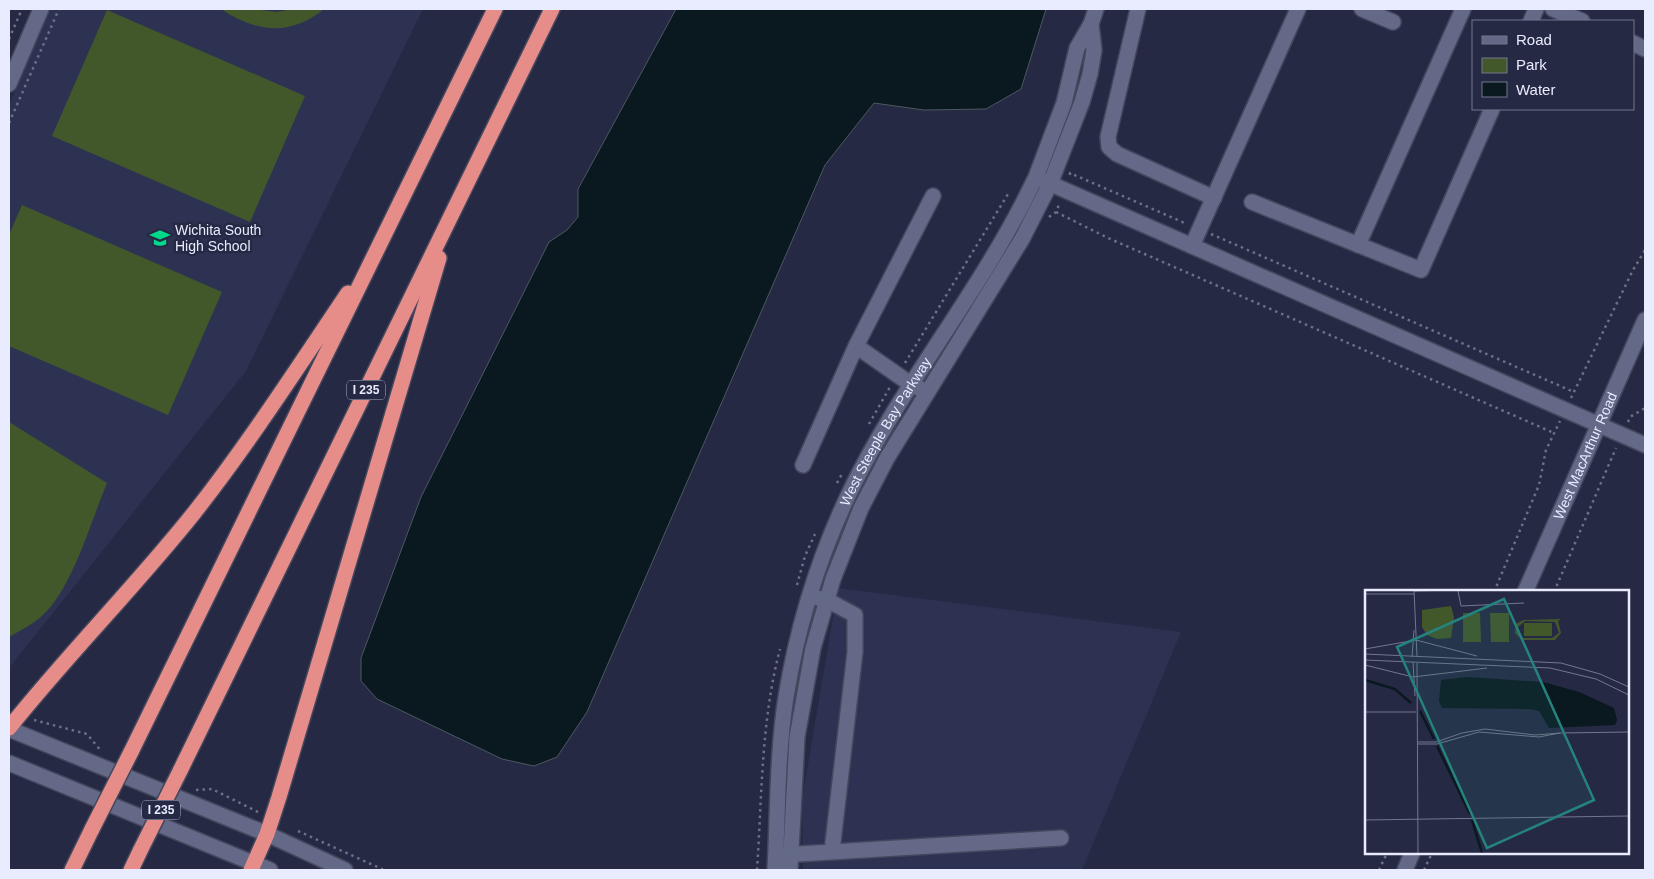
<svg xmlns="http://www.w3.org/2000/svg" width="1654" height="879" font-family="Helvetica,sans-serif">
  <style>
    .built { fill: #2d3253 }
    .green { fill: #42582b }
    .water { fill: #0a181f; stroke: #4d5862 }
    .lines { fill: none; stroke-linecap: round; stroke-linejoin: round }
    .minor-casing { stroke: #43465c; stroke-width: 18 }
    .highway-casing { stroke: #43465c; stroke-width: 18 }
    .path { stroke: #6c7087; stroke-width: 2.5; stroke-dasharray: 2.5 4; stroke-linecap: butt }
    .minor { stroke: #636987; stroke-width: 15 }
    .highway { stroke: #e68d8a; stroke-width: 15 }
    .highway-bridge-casing { stroke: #43465c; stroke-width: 18; stroke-linecap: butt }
    .highway-bridge { stroke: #e68d8a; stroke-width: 15 }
    .labels { text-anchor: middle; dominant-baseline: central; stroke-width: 5; stroke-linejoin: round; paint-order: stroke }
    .shield { fill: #252943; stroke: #aeb2c6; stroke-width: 1 }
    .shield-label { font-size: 12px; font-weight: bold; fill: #e8ecfe }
    .poi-label { font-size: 14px; fill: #e8ecfe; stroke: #252943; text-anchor: start }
    .street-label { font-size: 14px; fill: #e8ecfe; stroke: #252943 }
    .inset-river { fill: none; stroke: #0a181f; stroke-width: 2.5 }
    .inset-road { fill: none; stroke: #73778e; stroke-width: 1 }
    .view { fill: #25827c; fill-opacity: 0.15; stroke: #25827c; stroke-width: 2.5 }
    .inset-edge { fill: none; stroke: #e8ecfe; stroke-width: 2.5 }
  </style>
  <rect width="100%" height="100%" fill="#252943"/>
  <g class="built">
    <path d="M50 9H423L246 371 9 668V105Z"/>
    <path d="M838 588 1181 632 1082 870H803L802 800Z"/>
  </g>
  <g class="green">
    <path d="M221 9H251L277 12 292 9H324C290 37 255 32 221 9Z"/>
    <path d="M107 10 305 96 250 222 52 136Z"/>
    <path d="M22 205 222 292 168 415 9 346V235Z"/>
    <path d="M9 422 107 483C91 521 73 586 44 614 34 624 21 630 9 637Z"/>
  </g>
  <path class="water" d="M676 9H1046L1021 89 986 109 924 110 874 103 825 165 587 712 557 757 534 766 502 759 377 699 361 681V658L421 497 549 242 567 230 578 217V189Z"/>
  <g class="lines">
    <defs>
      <g id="minor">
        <path d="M1138 9 1108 137 1109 147 1117 154 1214 198"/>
        <path d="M1362 9 1393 22"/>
        <path d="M1553 9 1582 21"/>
        <path d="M1531 21 1536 9"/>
        <path d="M1091 24 1096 9"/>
        <path d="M1633 43 1645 49"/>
        <path d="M9 84 41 9"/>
        <path d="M1042 180 1645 445"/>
        <path d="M1252 202 1421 270 1492 109"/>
        <path d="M1358 245 1463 9"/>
        <path d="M1192 246 1298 9"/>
        <path d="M856 346 912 385 921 389"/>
        <path d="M803 465 856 346 933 196"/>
        <path id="s1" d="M1525 592 1645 320"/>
        <path d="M818 598 827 600 855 615V652L832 851"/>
        <path d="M9 729 267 834 345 870"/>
        <path d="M9 763 270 870"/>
        <path d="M782 855 1061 838"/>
        <path id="s2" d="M775 870C778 813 777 754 786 697 797 629 818 560 847 498 895 395 971 304 1023 203L1036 177 1064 103 1077 48 1091 24 1094 50 1090 74 1082 102 1050 184 1022 239 887 458 861 508 833 579 813 648 797 737 790 870"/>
        <path d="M1405 870 1412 853"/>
      </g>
      <g id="highway">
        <path d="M9 728C68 654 135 587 194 513 249 443 298 367 348 293"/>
        <path d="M131 752 495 9"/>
        <path d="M180 771 552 9"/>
        <path d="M72 870 92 829"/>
        <path d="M131 870 141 849"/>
        <path d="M251 870 267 834 279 797 439 258"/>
      </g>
    </defs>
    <use href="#minor" class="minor-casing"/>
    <use href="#highway" class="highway-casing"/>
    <g class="path">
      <path d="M9 39 22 9"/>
      <path d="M9 123 59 9"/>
      <path d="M1070 175V173L1187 224"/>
      <path d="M1056 212 1108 238 1554 433"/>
      <path d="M1049 217 1056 212 1060 202"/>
      <path d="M1211 234 1574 392"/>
      <path d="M905 363 1008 194 1011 196"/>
      <path d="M1571 398 1633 270 1645 250"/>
      <path d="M1628 422 1630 417 1645 408"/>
      <path d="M869 424 890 387"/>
      <path d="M837 483 843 472"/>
      <path d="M797 585 805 556 815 534"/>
      <path d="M1494 592 1539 485 1546 450 1560 421"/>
      <path d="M1554 592 1616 448"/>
      <path d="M34 720 87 734 101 751"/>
      <path d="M196 790 212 789 260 813"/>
      <path d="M298 831 384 870"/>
      <path d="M757 870C762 796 761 721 780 649"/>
      <path d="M1379 870 1387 853"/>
      <path d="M1424 870 1432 853"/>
    </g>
    <use href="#minor" class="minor"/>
    <use href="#highway" class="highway"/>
    <defs>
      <g id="highway-bridge">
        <path d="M92 829 131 752"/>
        <path d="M141 849 180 771"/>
      </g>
    </defs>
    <use href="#highway-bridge" class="highway-bridge-casing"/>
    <use href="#highway-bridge" class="highway-bridge"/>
  </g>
  <defs>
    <symbol id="school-bare" viewBox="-9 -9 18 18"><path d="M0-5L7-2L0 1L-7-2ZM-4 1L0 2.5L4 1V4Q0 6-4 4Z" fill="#00d98c" stroke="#252943" stroke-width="2.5" paint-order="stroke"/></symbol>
  </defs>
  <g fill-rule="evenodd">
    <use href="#school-bare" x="146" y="224" width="28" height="28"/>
  </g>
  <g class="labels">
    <g class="shield">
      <rect x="347" y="380.5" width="38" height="19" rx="4"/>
      <rect x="142" y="800.5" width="38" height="19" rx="4"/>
    </g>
    <g class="shield-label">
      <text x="366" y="390">I 235</text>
      <text x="161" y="810">I 235</text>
    </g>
    <g class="poi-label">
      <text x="175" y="230">Wichita South<tspan x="175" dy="16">High School</tspan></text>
    </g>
    <g class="street-label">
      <text stroke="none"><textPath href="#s2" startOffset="459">West Steeple Bay Parkway</textPath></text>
      <text stroke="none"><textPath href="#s1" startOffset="149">West MacArthur Road</textPath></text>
    </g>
  </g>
  <g transform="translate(1365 590)">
    <rect width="264" height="264" fill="#252943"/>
    <path d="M86 16 89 27 86 48 72 49 62 45 57 37V20ZM98 23H115L116 52H98ZM125 23H144V52H126ZM196 29 193 31 196 43 190 50H157L150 43 151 34 158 30ZM160 31 190 32 194 43 187 48H157L152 38ZM159 33H187V46H159Z" fill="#42582b" fill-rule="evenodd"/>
    <path d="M102 87 178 92 214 102 249 118 252 130 250 135 184 138 174 121 164 119 77 118 74 111 76 90Z" fill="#0a181f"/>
    <path class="inset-river" d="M0 90 30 99 46 113M55 121 69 149M72 156 105 224M107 230 117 263"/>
    <path class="inset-road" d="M49 0 52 67M49 1 93 0M93 1 96 16 159 13M0 4H49M264 14V124M0 59 51 50 112 66M0 64 196 73 235 84 264 97M47 67 49 40M0 70 185 78 231 89 264 105M48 72 50 106M52 73 53 263M0 75 48 87 122 78M0 122H51M195 143 264 142M52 152H71L97 143 120 139 170 145 195 143 174 147 114 142 72 154H52M264 158V182M0 230 264 226"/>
    <path class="view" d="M139 9 229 210 122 258 32 57Z"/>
    <rect width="264" height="264" class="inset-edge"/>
  </g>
  <rect width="1654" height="879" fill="none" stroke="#e8ecfe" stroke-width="20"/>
  <rect x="1472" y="20" width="162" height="90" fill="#252943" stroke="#73778e"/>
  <rect x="1482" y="36" width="25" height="8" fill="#636987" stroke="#73778e"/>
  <text x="1516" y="45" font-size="15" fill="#e8ecfe">Road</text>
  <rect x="1482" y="58" width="25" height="15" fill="#42582b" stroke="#73778e"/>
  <text x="1516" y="70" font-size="15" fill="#e8ecfe">Park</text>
  <rect x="1482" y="82" width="25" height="15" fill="#0a181f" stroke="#73778e"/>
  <text x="1516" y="95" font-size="15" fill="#e8ecfe">Water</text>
</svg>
